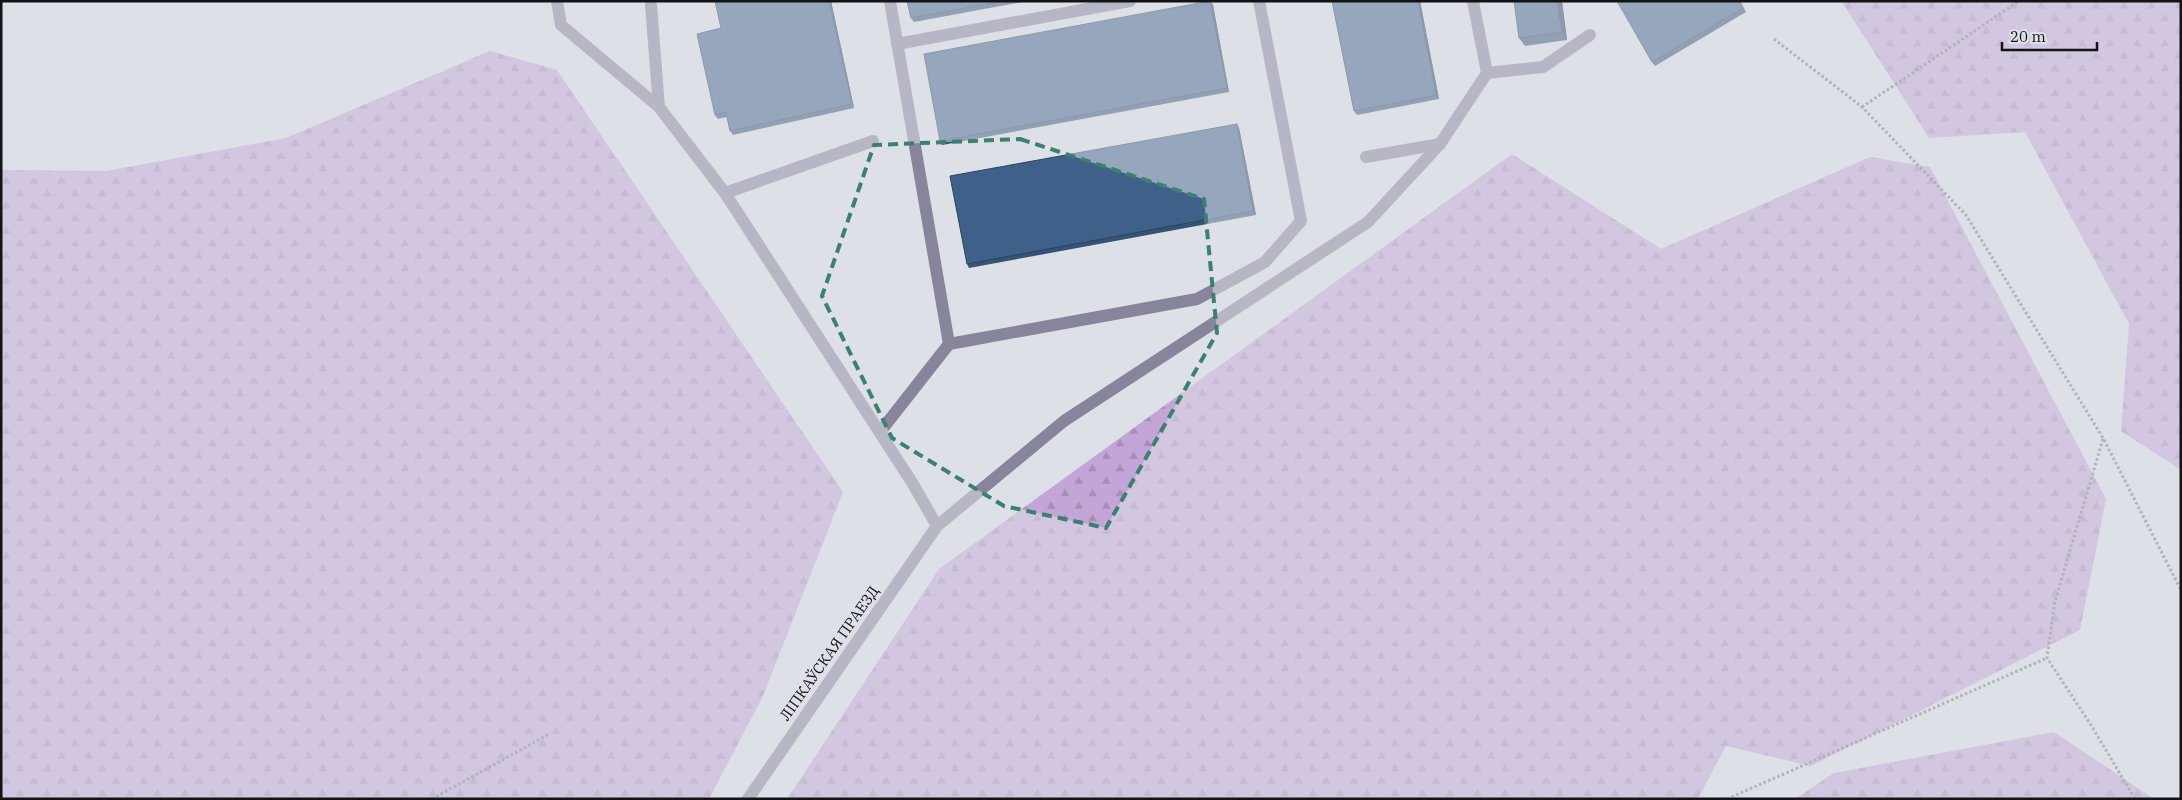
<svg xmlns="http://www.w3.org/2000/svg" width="2182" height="800" font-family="'IBM Plex Serif',serif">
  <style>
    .forest { fill: url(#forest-firs) }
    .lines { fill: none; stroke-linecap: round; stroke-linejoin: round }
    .path { stroke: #7b7c81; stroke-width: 3; stroke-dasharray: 2.5 2.5; stroke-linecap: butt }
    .service { stroke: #88849b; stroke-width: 12 }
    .minor { stroke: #88849b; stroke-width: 12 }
    .wall { fill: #365375 }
    .shaded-wall { fill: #2c435f }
    .building { fill: #3f6088; stroke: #2c435f }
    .marked { fill: none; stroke: #3d7f70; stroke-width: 4; stroke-dasharray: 10 6; stroke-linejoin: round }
    .labels { text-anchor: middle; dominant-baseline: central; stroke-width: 5; stroke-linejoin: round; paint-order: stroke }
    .street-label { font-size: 15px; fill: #131315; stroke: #dee0e7 }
  </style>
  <defs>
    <pattern id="forest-firs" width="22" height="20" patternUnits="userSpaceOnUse" patternTransform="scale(1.25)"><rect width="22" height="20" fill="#c3a6d7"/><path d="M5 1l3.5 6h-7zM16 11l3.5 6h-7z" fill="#a78eb8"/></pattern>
  </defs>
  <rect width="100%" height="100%" fill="#dee0e7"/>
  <g class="forest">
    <path d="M2181 1V470L2121 431 2129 324 2025 132 1929 138 1842 2Z"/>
    <path d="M490 51 557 70 843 492 763 696 709 799H1V170L106 171 286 138Z"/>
    <path d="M1512 154 1661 249 1870 157 1930 167 2106 499 2080 630 1811 766 1726 746 1699 797 1694 799H787L939 569Z"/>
    <path d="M2054 732 2154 799H1795L1834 773Z"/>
  </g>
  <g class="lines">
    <g class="path">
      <path d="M1774 39 1862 107 1966 215 2103 438 2181 590"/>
      <path d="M1862 107 2019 1"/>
      <path d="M2103 439 2055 601 2047 658 2091 725 2135 799"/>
      <path d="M432 799 549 734"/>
      <path d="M1727 799 2047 658"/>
    </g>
    <g class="service">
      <path d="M557 1 561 25 659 107"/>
      <path d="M651 5 659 107 725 193 913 484 937 526 1064 421 1368 222 1440 144 1487 73 1473 1"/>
      <path d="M897 44 1130 1"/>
      <path d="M1487 73 1543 67 1590 35"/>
      <path d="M1366 157 1440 144"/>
      <path d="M725 193 873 141"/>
      <path d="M949 344 1197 299 1265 262 1301 221 1259 1"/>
      <path d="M880 432 949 344 890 1"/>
    </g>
    <path class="minor" d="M748 799 937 526"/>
  </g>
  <g class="wall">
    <path d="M715 1H831L854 108 733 135 730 131 727 117 718 119 715 115 721 28Z"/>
    <path d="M907 1H1028L914 22 911 18Z"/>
    <path d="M1210 1 1213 5 1229 92 942 145 940 141Z"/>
    <path d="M1332 1H1420L1439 99 1357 115 1354 111Z"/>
    <path d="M1562 1 1567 40 1525 46 1519 38Z"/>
    <path d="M1740 1 1746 12 1655 66 1652 62Z"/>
    <path d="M1239 128 1256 215 969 268 967 264Z"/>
  </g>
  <g class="shaded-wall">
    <path d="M829 1H831L854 108 852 104Z"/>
    <path d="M1210 1 1213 5 1229 92 1227 88Z"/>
    <path d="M1418 1H1420L1439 99 1436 95Z"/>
    <path d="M1557 1H1562L1567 40 1562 32Z"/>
    <path d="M1237 124 1239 128 1256 215 1253 211Z"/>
  </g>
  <g class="building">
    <path d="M715 1H829L852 104 730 131 726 112 715 115 697 34 721 28Z"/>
    <path d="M907 1H1003L911 18Z"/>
    <path d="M1210 1 1227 88 940 141 924 54Z"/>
    <path d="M1332 1H1418L1436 95 1354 111Z"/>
    <path d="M1514 1H1557L1562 32 1519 38Z"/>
    <path d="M1617 1H1739L1743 8 1652 62Z"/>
    <path d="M1237 124 1253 211 967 264 950 176Z"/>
  </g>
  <path d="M0 0H2182V800H0ZM1020 139 1204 199 1217 333 1106 528 1004 506 892 438 822 296 874 145Z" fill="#dee0e7" fill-opacity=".55" fill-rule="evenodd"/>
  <path class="marked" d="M1020 139 1204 199 1217 333 1106 528 1004 506 892 438 822 296 874 145Z"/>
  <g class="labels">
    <g class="street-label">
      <text transform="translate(829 653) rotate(-55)">ЛІПКАЎСКАЯ ПРАЕЗД</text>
    </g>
  </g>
  <rect width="2182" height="800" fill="none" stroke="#131315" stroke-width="5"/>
  <path d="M2002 42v8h95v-8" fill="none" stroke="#131315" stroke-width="2.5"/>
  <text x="2010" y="42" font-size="15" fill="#131315" stroke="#dee0e7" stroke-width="4" paint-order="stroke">20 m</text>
</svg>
